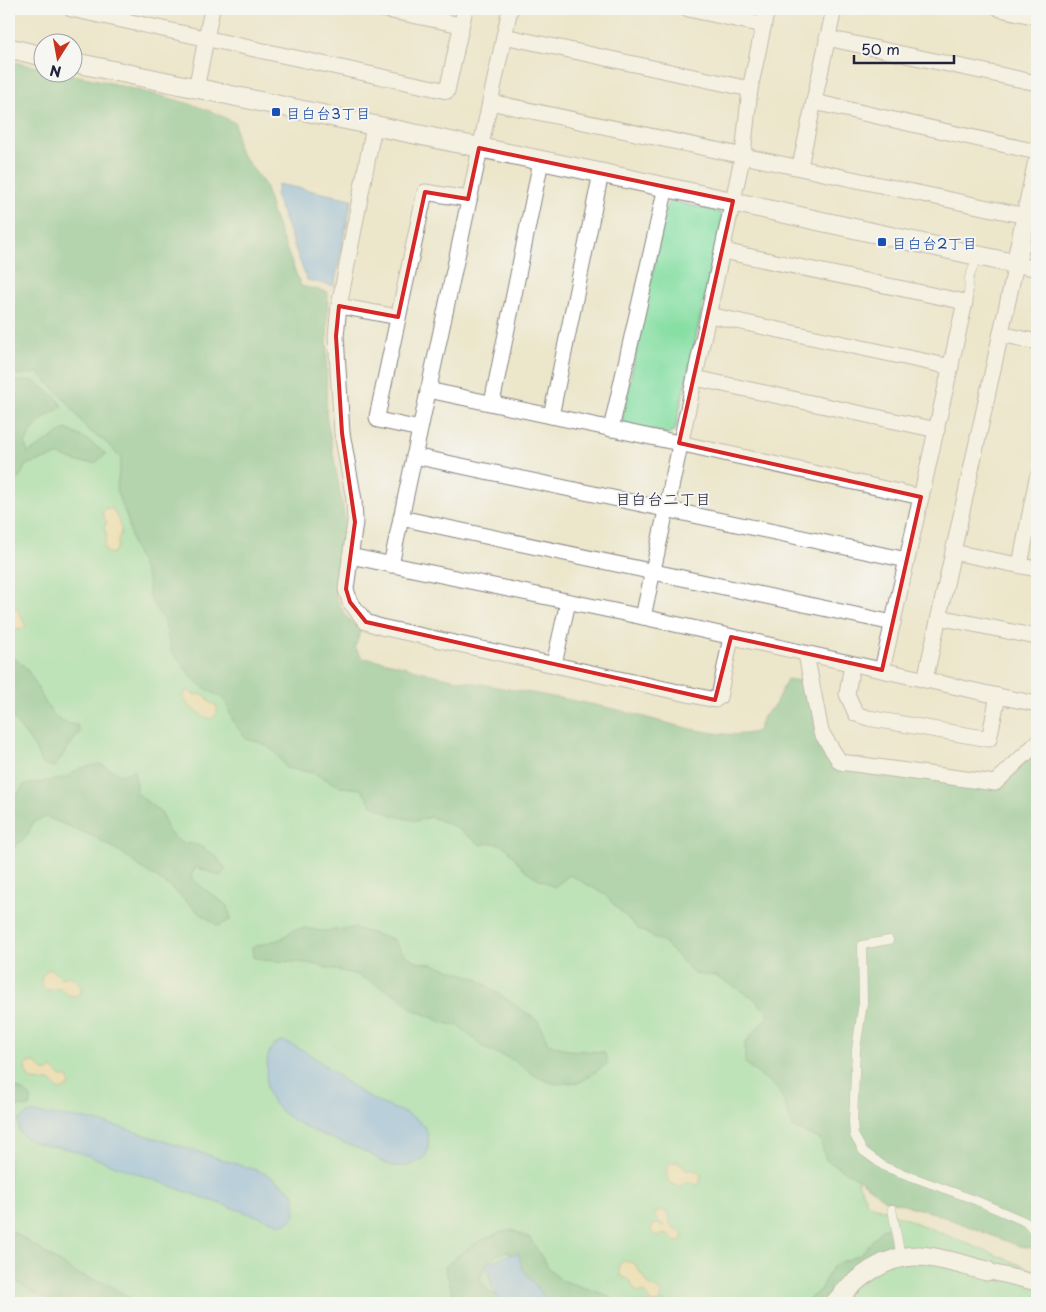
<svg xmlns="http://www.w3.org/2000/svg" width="1046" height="1312" font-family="'Playpen Sans','Klee One',sans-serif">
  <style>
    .green { fill: #88dfa4; stroke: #558070 }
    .forest { fill: #6ebe8a; stroke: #487062 }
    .sand { fill: #eeda9e; stroke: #887e6c }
    .water { fill: #7ab3ea; stroke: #4e6a92 }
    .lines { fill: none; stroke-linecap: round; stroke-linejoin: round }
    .service-casing { stroke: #878483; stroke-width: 9 }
    .minor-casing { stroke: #878483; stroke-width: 17 }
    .tertiary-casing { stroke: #878483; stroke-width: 21 }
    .service { stroke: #fff; stroke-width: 8 }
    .minor { stroke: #fff; stroke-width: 15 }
    .tertiary { stroke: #fff; stroke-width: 19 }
    .marked { fill: none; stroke: #d62828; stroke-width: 4; stroke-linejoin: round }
    .transit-dot { fill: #1a4fb4; stroke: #f6f6f2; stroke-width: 2 }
    .labels { text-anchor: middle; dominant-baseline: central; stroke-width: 4; stroke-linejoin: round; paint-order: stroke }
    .transit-label { font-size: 15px; fill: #164399; stroke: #f6f6f2; text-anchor: start }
    .neighbourhood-label { font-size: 16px; fill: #22223b; stroke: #f6f6f2 }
  </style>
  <rect width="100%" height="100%" fill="#f6f6f2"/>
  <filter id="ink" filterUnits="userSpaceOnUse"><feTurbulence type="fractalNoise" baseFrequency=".02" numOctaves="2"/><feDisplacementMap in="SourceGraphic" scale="10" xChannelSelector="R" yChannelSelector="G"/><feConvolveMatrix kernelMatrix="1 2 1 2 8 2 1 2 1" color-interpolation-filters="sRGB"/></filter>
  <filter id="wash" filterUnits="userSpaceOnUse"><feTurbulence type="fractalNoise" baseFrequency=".0096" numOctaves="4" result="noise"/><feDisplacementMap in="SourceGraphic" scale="20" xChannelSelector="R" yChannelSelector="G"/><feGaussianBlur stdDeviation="1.12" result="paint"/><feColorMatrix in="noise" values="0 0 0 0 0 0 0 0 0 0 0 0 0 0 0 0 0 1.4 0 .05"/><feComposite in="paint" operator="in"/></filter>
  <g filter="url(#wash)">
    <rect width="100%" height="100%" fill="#ece6cb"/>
    <g class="green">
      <path d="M671 201 719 212 723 216 675 430 668 434 623 424 622 419 667 204Z"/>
      <path d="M93 335 215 622 760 948 867 1203 1028 1268 1037 1273V1303H9V338Z"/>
    </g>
    <g class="forest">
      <path d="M9 61 42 68V72C74 73 103 81 133 89 168 98 204 105 235 123L238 149 265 185 273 215 301 286 328 292 326 414 345 520 335 595 345 615 361 631 355 647 362 658C388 660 413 670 439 676 497 688 556 696 614 709 648 717 726 744 758 731L763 716 775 705 787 679 806 682 816 723 844 763 996 789 1037 750V1249L1019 1246 934 1213 885 1200 860 1180 826 1160 820 1139 793 1128C788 1115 784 1094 773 1085 764 1077 754 1072 745 1063V1043L769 1014 752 997 715 976 695 974 664 943 637 928 604 894 570 875 554 887C543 881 530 875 521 866 507 850 506 839 481 845L455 827 431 817 416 821 392 815 371 804 361 789 341 787 314 773 286 768C277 752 265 741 247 740L234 723 225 700 197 683 171 650 164 621 149 597 148 580 132 543 128 520 116 490 121 459 107 443 88 430 67 402 39 373 9 375Z"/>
      <path d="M32 380 55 396 63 407C44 416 34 424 25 444L28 453 66 429 88 440 106 454 95 463 78 462 59 455 26 465 16 484 9 490V383Z"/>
      <path d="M9 657C35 662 39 707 61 721 65 723 72 724 77 725L80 732 54 767 42 764 34 746 9 713Z"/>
      <path d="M100 764 122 775 134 770 137 793 162 814 169 832 180 842 198 845 216 856 226 869 220 876 196 867 191 876 199 885 228 906 231 920 218 926 196 910 169 886 140 867 122 853 95 837 46 817 33 822 27 836 9 852V806L24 785 65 778 81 768Z"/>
      <path d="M306 928 322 931 354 928 393 939 404 954 418 962 433 964 476 978 538 1021 548 1043 568 1050 604 1052 608 1063 581 1082 555 1084 535 1076 515 1061 484 1048 459 1026 444 1023 412 1009 399 996 357 975 307 963 262 960 253 957 252 947 281 939 293 930Z"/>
      <path d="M9 1083 29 1095 32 1100 29 1107 9 1106Z"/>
      <path d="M883 1228H892L893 1241 861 1265 829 1303H804L820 1290 830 1270 838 1263 860 1255Z"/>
      <path d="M9 1229 77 1274 108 1284 138 1303H55L39 1296 9 1277Z"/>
      <path d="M512 1230 530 1238 548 1267 561 1280 607 1295 617 1303H543L513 1263 509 1251C491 1255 485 1262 480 1280L491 1293 506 1298 511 1303H455L445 1267C463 1249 487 1234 512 1230Z"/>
    </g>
    <g class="sand">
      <path d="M106 508 114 510C115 513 122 529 121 531 119 540 118 535 118 547L112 554 106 552 104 547 107 536 104 528 107 523 102 513Z"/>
      <path d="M17 608 26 627 20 630 14 629 9 632V610Z"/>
      <path d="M187 690 195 695 202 694 207 697 209 702 217 706V713L211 719 208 718C198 713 189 707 183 698Z"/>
      <path d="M51 969 60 978 70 976 82 988 80 994 75 996 68 995 61 988 47 990C37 983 41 972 51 969Z"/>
      <path d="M32 1062 36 1063 44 1072 53 1069 61 1077H68L70 1086 60 1090 50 1081 30 1080 25 1070 27 1064Z"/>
      <path d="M676 1162 683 1165 685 1170H695L701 1174 700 1182 697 1185 688 1181 681 1186 671 1184C666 1178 665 1169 670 1163Z"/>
      <path d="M662 1210 668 1214 670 1225 683 1234 681 1241 676 1242 667 1234 657 1236 651 1232 653 1224 664 1226 654 1216 657 1211Z"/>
      <path d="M624 1261 634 1263 649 1285 660 1291 661 1301 656 1303 651 1302 644 1292 636 1291 630 1281 620 1275 619 1265Z"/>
    </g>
    <g class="water">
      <path d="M278 184 352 199 334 286 307 280 276 197Z"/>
      <path d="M282 1041C311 1048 343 1084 372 1099 388 1108 412 1112 424 1126 430 1135 429 1147 426 1156 417 1164 406 1168 394 1166 382 1165 374 1155 364 1151 336 1139 287 1126 271 1099 265 1089 266 1076 267 1065 267 1054 271 1045 282 1041Z"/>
      <path d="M33 1113 86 1119 120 1127 265 1173 293 1192 295 1199V1215L288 1223 281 1224C211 1202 142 1175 72 1150 55 1145 29 1147 19 1131V1120L28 1114Z"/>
      <path d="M518 1252 522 1268 549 1303H501L492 1286 486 1263Z"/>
    </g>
  </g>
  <g filter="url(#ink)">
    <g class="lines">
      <defs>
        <g id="service">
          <path d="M965 302 968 298 969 278 978 256"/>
          <path d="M889 940 862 945 863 1003 856 1049 853 1122 854 1135 863 1151 885 1167 975 1200 1026 1222 1037 1234"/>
          <path d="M892 1209 901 1257"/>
          <path d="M1034 1283 1037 1267"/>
        </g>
        <g id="minor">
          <path d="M71 9 447 91 465 9"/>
          <path d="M382 9 461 25"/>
          <path d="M688 9 763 25"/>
          <path d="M1000 9 1037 17"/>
          <path d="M504 36 750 89"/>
          <path d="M827 38 1037 83"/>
          <path d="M196 89 212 9"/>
          <path d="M490 102 1026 216"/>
          <path d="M814 102 1037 152"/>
          <path d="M374 126 339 306 336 336 342 433 354 500 355 522 346 589 350 602 366 622 381 627 715 700 719 697 731 637"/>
          <path d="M800 166 834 9"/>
          <path d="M723 251 965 302 882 670"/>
          <path d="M339 306 398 317"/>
          <path d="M709 315 951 367"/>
          <path d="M1001 334 1037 342"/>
          <path d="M695 378 937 430"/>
          <path d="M428 390 679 443 921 497"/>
          <path d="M492 403 541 161"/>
          <path d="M551 416 601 173"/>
          <path d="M420 429 378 420 377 417 425 192 468 199"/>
          <path d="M611 429 666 187"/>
          <path d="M414 456 907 560"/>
          <path d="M401 518 893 623"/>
          <path d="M953 552 1037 569"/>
          <path d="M350 556 643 617 998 696"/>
          <path d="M391 565 510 9"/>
          <path d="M1020 565 1037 478"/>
          <path d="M643 617 743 154 750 89 767 9"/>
          <path d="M939 617 1037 637"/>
          <path d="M806 654 821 732 840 762 995 783 1037 743"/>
          <path d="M554 664 568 602"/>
          <path d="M852 664 847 694 856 714 868 718 989 739 998 696 1037 704"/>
          <path d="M925 680 1016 264 1037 269"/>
          <path d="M987 1271 1037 1283"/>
        </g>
        <g id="tertiary">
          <path d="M9 48 42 56"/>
          <path d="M72 62 601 173 1016 264 1037 165"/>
          <path d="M835 1303C855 1278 885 1255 919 1256 941 1257 966 1266 987 1271"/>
        </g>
      </defs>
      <use href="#service" class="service-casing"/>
      <use href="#minor" class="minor-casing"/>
      <use href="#tertiary" class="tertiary-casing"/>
      <use href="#service" class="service"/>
      <use href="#minor" class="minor"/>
      <use href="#tertiary" class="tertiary"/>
    </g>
  </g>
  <path d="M0 0H1046V1312H0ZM479 148 733 201 679 443 921 497 882 670 731 637 715 700 366 622 350 602 346 589 355 522 342 433 336 336 339 306 398 317 425 192 468 199Z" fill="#ece6cb" fill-opacity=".55" fill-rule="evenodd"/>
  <path class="marked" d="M479 148 733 201 679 443 921 497 882 670 731 637 715 700 366 622 350 602 346 589 355 522 342 433 336 336 339 306 398 317 425 192 468 199Z"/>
  <g class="transit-dot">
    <rect x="271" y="107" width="10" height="10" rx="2.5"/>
    <rect x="877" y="237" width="10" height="10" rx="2.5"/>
  </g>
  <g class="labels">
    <g class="transit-label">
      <text x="286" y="112">目白台3丁目</text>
      <text x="892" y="242">目白台2丁目</text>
    </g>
    <g class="neighbourhood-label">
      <text x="663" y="498">目白台二丁目</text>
    </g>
  </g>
  <rect width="1046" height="1312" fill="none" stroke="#f6f6f2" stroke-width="30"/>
  <g transform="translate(58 58) rotate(191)"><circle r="24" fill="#f6f6f2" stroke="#a1a1a9"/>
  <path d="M0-4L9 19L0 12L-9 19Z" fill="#c8321e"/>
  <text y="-8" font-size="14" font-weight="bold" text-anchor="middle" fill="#22223b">N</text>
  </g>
  <path d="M854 55v8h100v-8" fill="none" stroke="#22223b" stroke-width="2.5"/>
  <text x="861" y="55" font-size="15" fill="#22223b" stroke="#f6f6f2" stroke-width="4" paint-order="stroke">50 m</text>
</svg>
